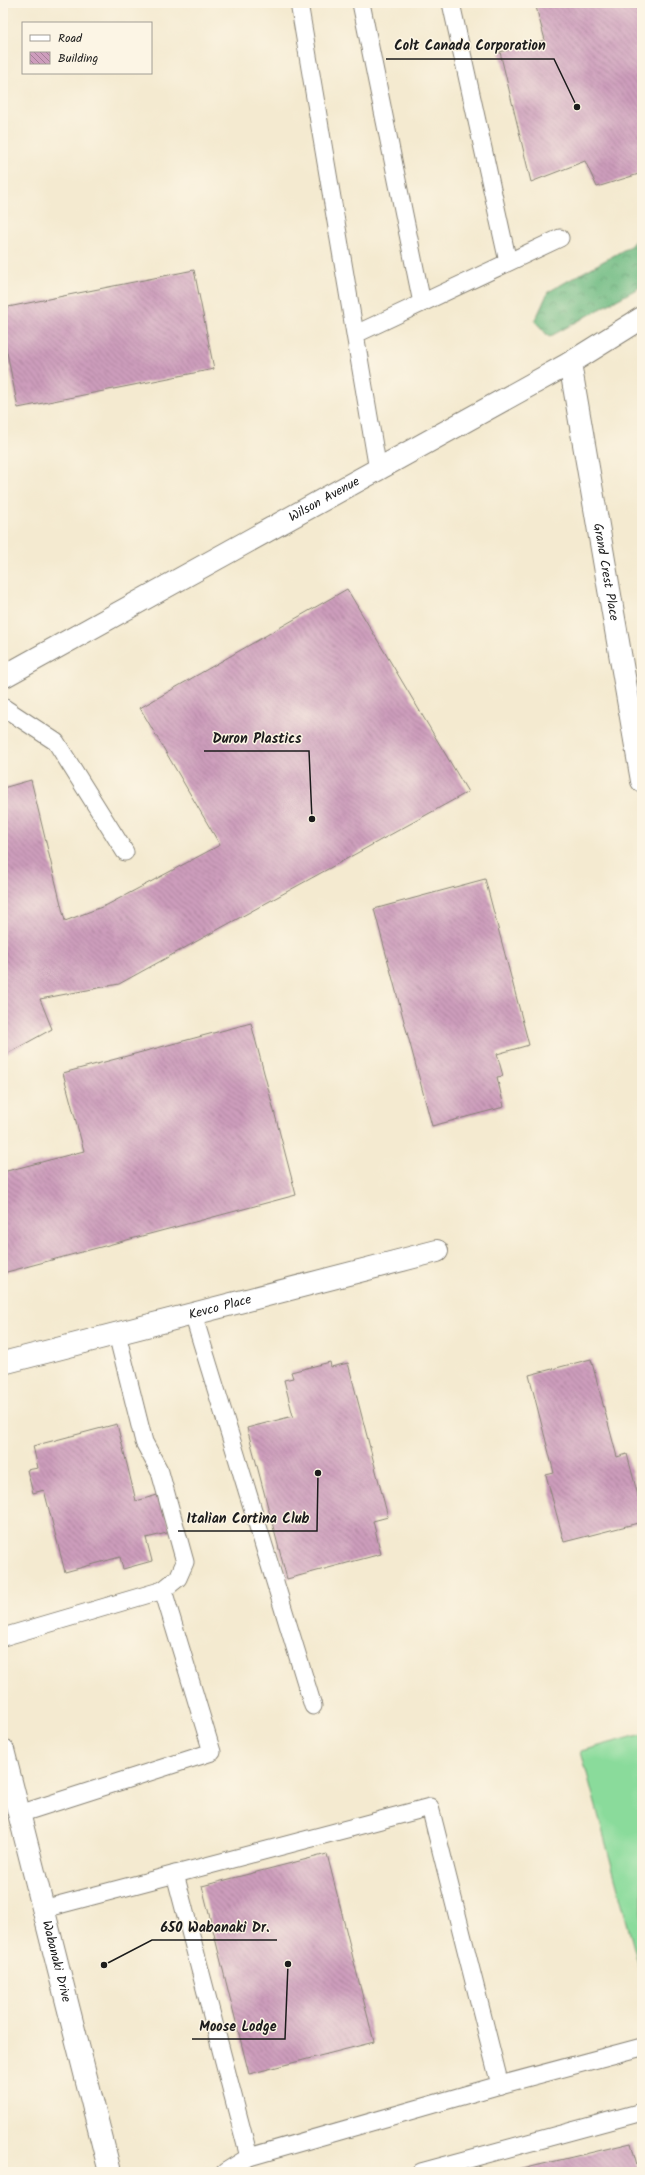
<svg xmlns="http://www.w3.org/2000/svg" width="645" height="2175" font-family="Kalam,sans-serif">
  <style>
    .forest { fill: url(#forest-crowns); stroke: #466c50 }
    .pitch { fill: #8adb9b; stroke: #537c5c }
    .building { fill: url(#building-back-hatch) }
    .lines { fill: none; stroke-linecap: round; stroke-linejoin: round }
    .service-casing { stroke: #888376; stroke-width: 19 }
    .minor-casing { stroke: #888376; stroke-width: 24 }
    .tertiary-casing { stroke: #888376; stroke-width: 24 }
    .service { stroke: #fff; stroke-width: 17 }
    .minor { stroke: #fff; stroke-width: 22 }
    .tertiary { stroke: #fff; stroke-width: 22 }
    .labels { text-anchor: middle; dominant-baseline: central; stroke-width: 3; stroke-linejoin: round; paint-order: stroke }
    .street-label { font-size: 13px; fill: #1c1c1c; stroke: #fcf5e5 }
    .leader { fill: none; stroke: #1c1c1c; stroke-width: 1.5 }
    .callout-dot { fill: #1c1c1c; stroke: #fcf5e5; stroke-width: 1.5 }
    .callout-label { font-size: 14px; text-anchor: middle; font-weight: bold; fill: #1c1c1c; stroke: #fcf5e5; stroke-width: 3; stroke-linejoin: round; paint-order: stroke }
  </style>
  <defs>
    <pattern id="forest-crowns" width="20" height="18" patternUnits="userSpaceOnUse"><rect width="20" height="18" fill="#6fbb83"/><path d="M2 6a3 3 0 1 1 6 0M12 15a3 3 0 1 1 6 0" fill="none" stroke="#5a976a"/></pattern>
    <pattern id="building-back-hatch" width="6" height="6" patternUnits="userSpaceOnUse"><rect width="6" height="6" fill="#cd9dbc"/><path d="M-1 5l2 2M0 0l6 6M5-1l2 2" fill="none" stroke="#a67f98"/></pattern>
  </defs>
  <rect width="100%" height="100%" fill="#fcf5e5"/>
  <filter id="ink" filterUnits="userSpaceOnUse"><feTurbulence type="fractalNoise" baseFrequency=".025" numOctaves="2"/><feDisplacementMap in="SourceGraphic" scale="8" xChannelSelector="R" yChannelSelector="G"/><feConvolveMatrix kernelMatrix="1 2 1 2 8 2 1 2 1" color-interpolation-filters="sRGB"/></filter>
  <filter id="wash" filterUnits="userSpaceOnUse"><feTurbulence type="fractalNoise" baseFrequency=".012" numOctaves="4" result="noise"/><feDisplacementMap in="SourceGraphic" scale="16" xChannelSelector="R" yChannelSelector="G"/><feGaussianBlur stdDeviation="0.9" result="paint"/><feColorMatrix in="noise" values="0 0 0 0 0 0 0 0 0 0 0 0 0 0 0 0 0 1.4 0 .05"/><feComposite in="paint" operator="in"/></filter>
  <g filter="url(#wash)">
    <rect width="100%" height="100%" fill="#f4ead0"/>
    <path class="forest" d="M642 233V286L549 337 535 321 548 292 629 247Z"/>
    <path class="pitch" d="M642 1734V1978L581 1751Z"/>
    <g id="blocks">
      <g class="building">
        <path d="M535 3H642V173L597 187 585 161 531 182 500 52 545 40Z"/>
        <path d="M194 270 214 369 18 408 3 332V308Z"/>
        <path d="M347 589 468 792 119 984 40 999 52 1029 3 1056V788L31 780 65 921 107 905 220 845 140 708Z"/>
        <path d="M485 879 529 1045 497 1054 503 1076 497 1077 504 1107 432 1126 374 909Z"/>
        <path d="M251 1023 296 1195 3 1273V1172L84 1151 63 1073Z"/>
        <path d="M591 1359 617 1457 627 1454 642 1511V1522L564 1542 546 1475 554 1473 529 1375Z"/>
        <path d="M330 1362 331 1367 348 1363 388 1517 373 1521 381 1554 287 1579 247 1428 293 1416 284 1380 293 1378 291 1372Z"/>
        <path d="M117 1424 136 1501 161 1494 171 1532 146 1538 152 1561 123 1569 120 1557 65 1572 44 1490 33 1493 27 1470 38 1468 33 1446Z"/>
        <path d="M327 1854 374 2042 249 2074 202 1886Z"/>
        <path d="M631 2143 639 2172H514V2171Z"/>
      </g>
    </g>
  </g>
  <g filter="url(#ink)">
    <use href="#blocks" fill-opacity="0" stroke="#888376" stroke-width="1"/>
    <g class="lines">
      <defs>
        <g id="service">
          <path d="M299 3 378 470"/>
          <path d="M361 3 422 303"/>
          <path d="M451 3 508 262"/>
          <path d="M356 334 560 238"/>
          <path d="M3 707 56 742 125 852"/>
          <path d="M193 1314 313 1706"/>
          <path d="M117 1334 144 1442 160 1472 185 1562 178 1578 163 1590"/>
          <path d="M3 1637 163 1590 212 1752 19 1814"/>
          <path d="M175 1874 249 2157"/>
          <path d="M43 1909 430 1807 500 2085 249 2157 225 2172"/>
          <path d="M500 2085 642 2047"/>
          <path d="M421 2172 642 2112"/>
        </g>
        <g id="minor">
          <path id="s1" d="M570 363 642 781"/>
          <path id="s2" d="M3 677 570 363 642 318"/>
          <path id="s3" d="M3 1363 437 1251"/>
        </g>
        <g id="tertiary">
          <path id="s4" d="M3 1750 110 2172"/>
        </g>
      </defs>
      <use href="#service" class="service-casing"/>
      <use href="#minor" class="minor-casing"/>
      <use href="#tertiary" class="tertiary-casing"/>
      <use href="#service" class="service"/>
      <use href="#minor" class="minor"/>
      <use href="#tertiary" class="tertiary"/>
    </g>
  </g>
  <g class="labels">
    <g class="street-label">
      <text stroke="none"><textPath href="#s2" startOffset="367">Wilson Avenue</textPath></text>
      <text stroke="none"><textPath href="#s1" startOffset="212">Grand Crest Place</textPath></text>
      <text stroke="none"><textPath href="#s3" startOffset="224">Kevco Place</textPath></text>
      <text stroke="none"><textPath href="#s4" startOffset="218">Wabanaki Drive</textPath></text>
    </g>
  </g>
  <path class="leader" d="M577 107L554 59H386M312 819L309 751H204M318 1473L317 1531H178M104 1965L152 1940H277M288 1964L285 2039H192"/>
  <g class="callout-dot">
    <circle cx="577" cy="107" r="4"/>
    <circle cx="312" cy="819" r="4"/>
    <circle cx="318" cy="1473" r="4"/>
    <circle cx="104" cy="1965" r="4"/>
    <circle cx="288" cy="1964" r="4"/>
  </g>
  <g class="callout-label">
    <text x="470" y="50">Colt Canada Corporation</text>
    <text x="257" y="743">Duron Plastics</text>
    <text x="248" y="1523">Italian Cortina Club</text>
    <text x="215" y="1932">650 Wabanaki Dr.</text>
    <text x="238" y="2031">Moose Lodge</text>
  </g>
  <rect width="645" height="2175" fill="none" stroke="#fcf5e5" stroke-width="16"/>
  <rect x="22" y="22" width="130" height="52" fill="#fcf5e5" stroke="#a29e95"/>
  <rect x="30" y="35" width="20" height="6" fill="#ffffff" stroke="#a29e95"/>
  <text x="58" y="42" font-size="12" fill="#1c1c1c">Road</text>
  <rect x="30" y="52" width="20" height="12" fill="url(#building-back-hatch)" stroke="#a29e95"/>
  <text x="58" y="62" font-size="12" fill="#1c1c1c">Building</text>
</svg>
